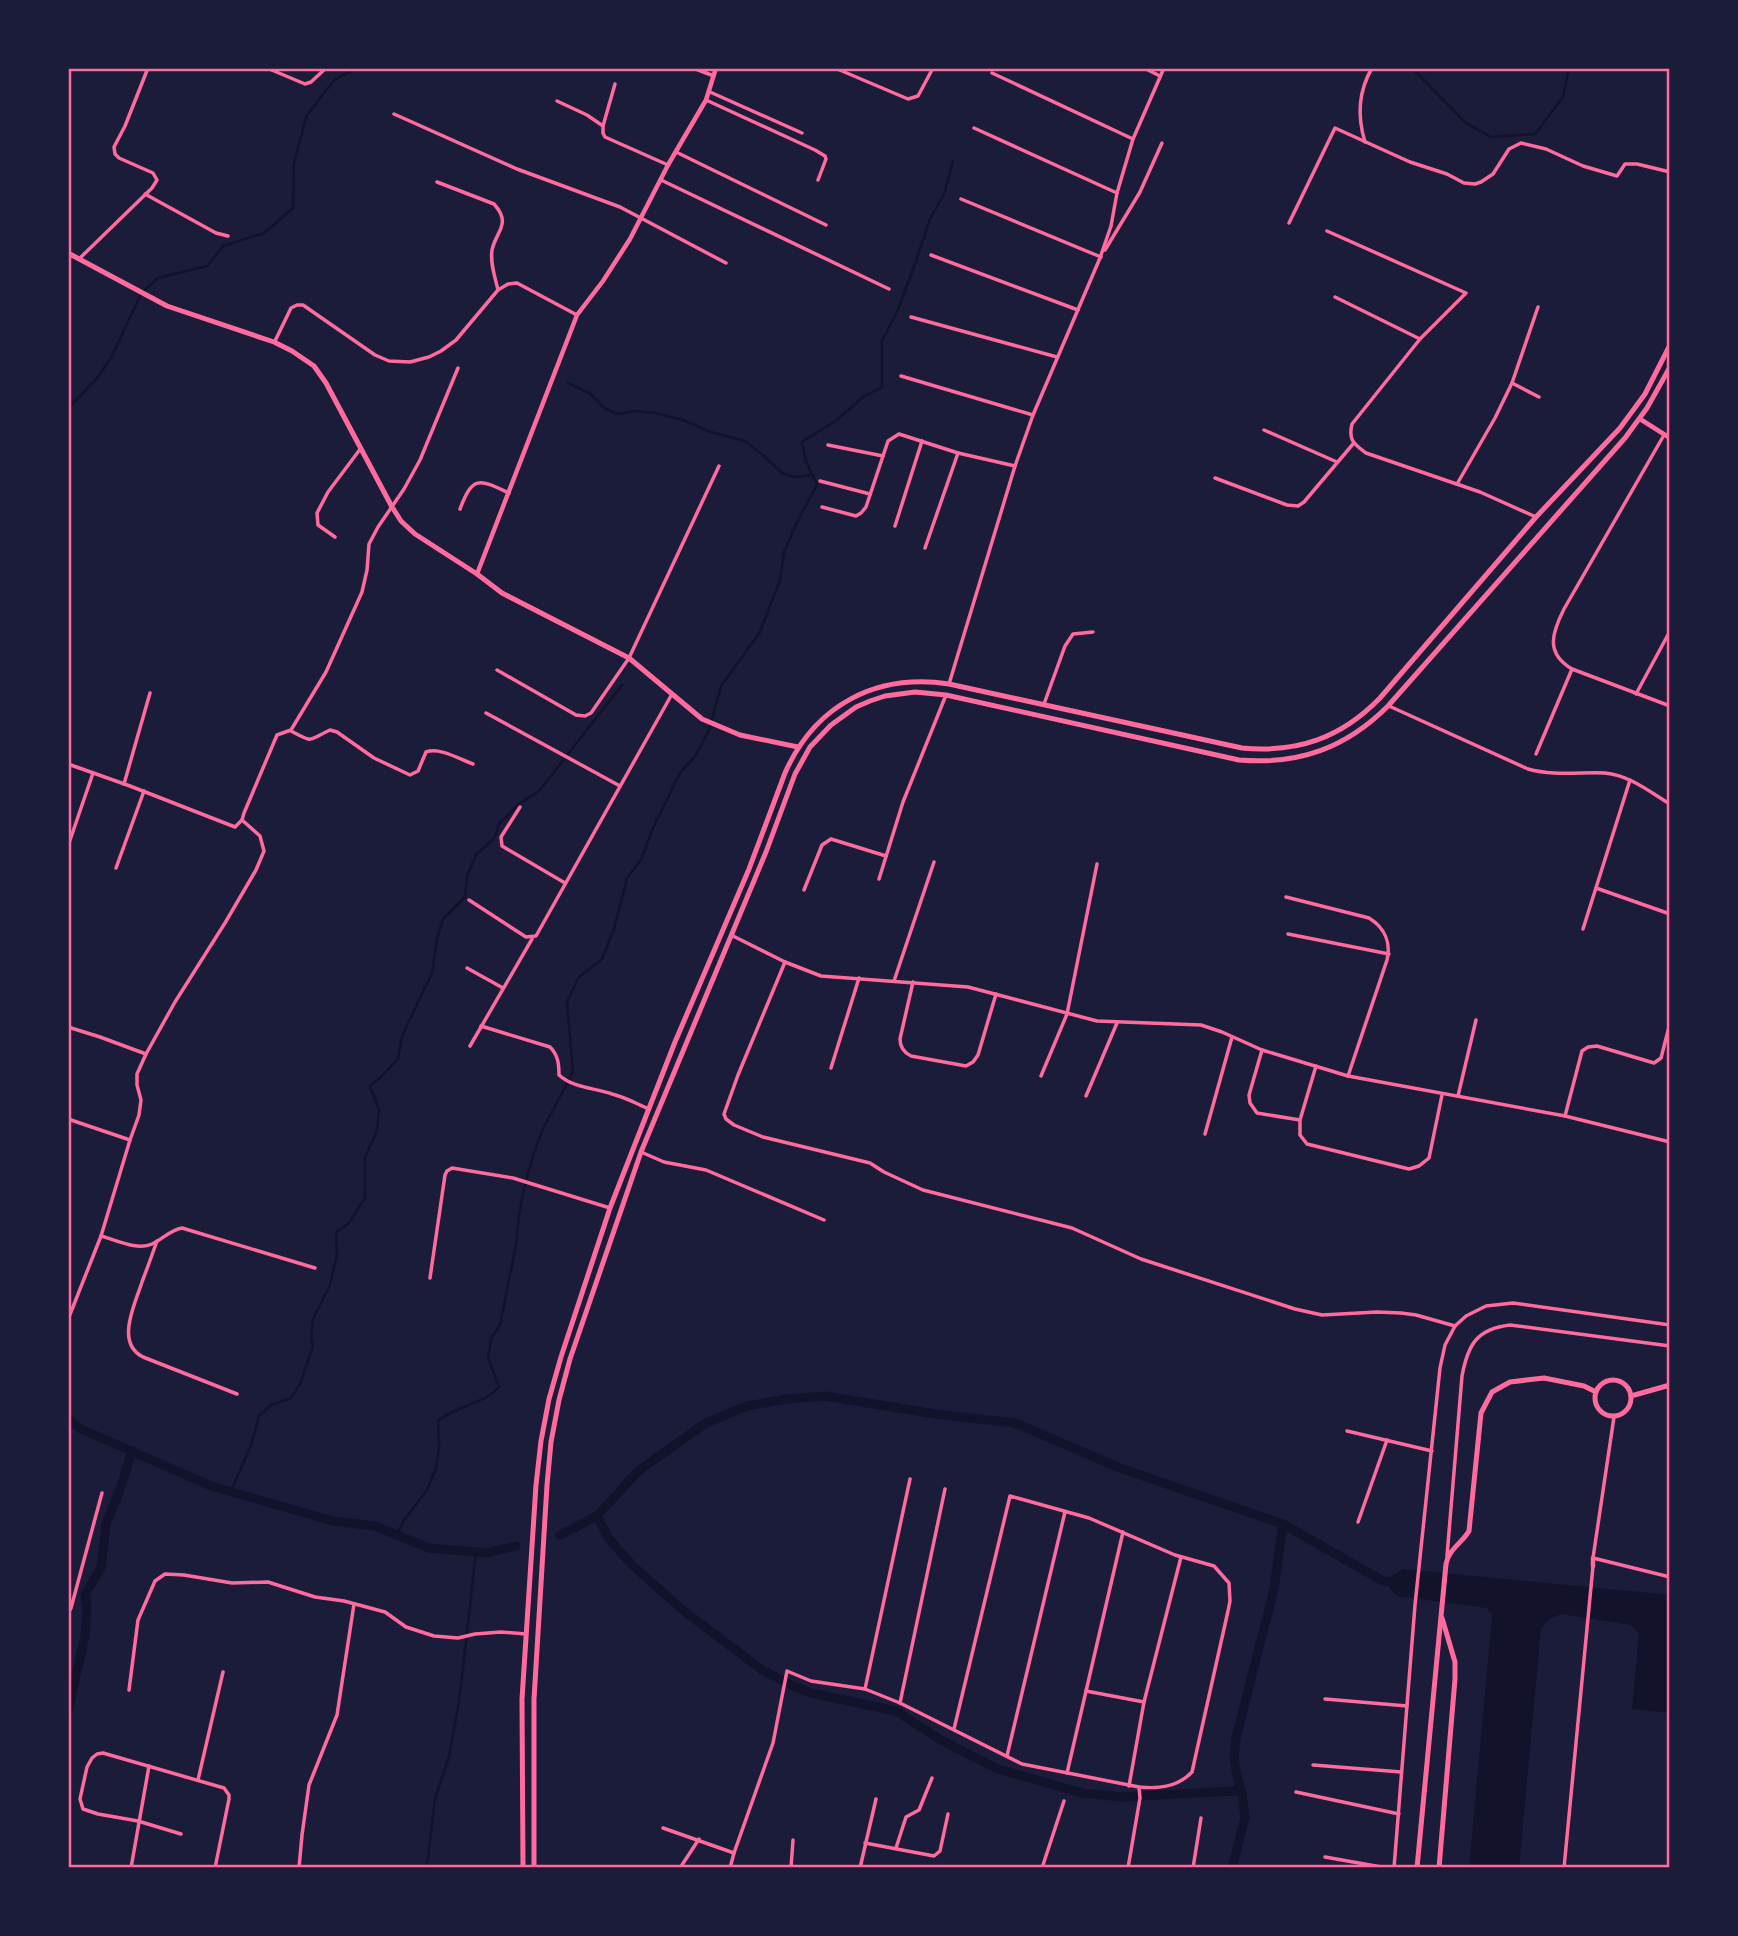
<svg xmlns="http://www.w3.org/2000/svg" width="1738" height="1936" font-family="Arial,sans-serif">
  <style>
    .water { fill: #12122b }
    .lines { fill: none; stroke-linecap: round; stroke-linejoin: round }
    .stream { stroke: #12122b; stroke-width: 2.5 }
    .canal { stroke: #12122b; stroke-width: 9 }
    .minor { stroke: #ff6b9d; stroke-width: 3.5 }
    .tertiary { stroke: #ff6b9d; stroke-width: 4.5 }
    .secondary { stroke: #ff6b9d; stroke-width: 5 }
    .primary { stroke: #ff6b9d; stroke-width: 5 }
    .neatline { fill: none; stroke: #ff6b9d; stroke-width: 2.5 }
  </style>
  <rect width="100%" height="100%" fill="#1b1b3a"/>
  <path class="water" d="M1403 1569 1670 1595V1713L1632 1709 1639 1634 1631 1625 1561 1614 1550 1619 1541 1628 1519 1868H1469L1492 1616 1487 1608 1397 1596 1383 1581Z"/>
  <g class="lines">
    <g class="stream">
      <path d="M1412 68 1466 123 1491 137 1535 134 1563 97 1569 68"/>
      <path d="M568 383 591 394 604 408 618 414 635 411 655 413 683 420 711 432 745 441 764 456 782 473 794 477 812 475"/>
      <path d="M68 409 97 378 111 358 142 292 158 278 207 266 223 246 264 233 293 208 294 163 307 115 335 79 358 68"/>
      <path d="M231 1491 251 1445 259 1416 271 1405 291 1398 300 1384 313 1346 311 1339 313 1319 330 1285 337 1254 336 1232 348 1224 365 1198V1157L377 1131 379 1110 370 1086 381 1077 398 1059 402 1036 432 973 437 939 443 919 465 897 467 876 476 855 495 837 499 824 519 804 539 791 622 685"/>
      <path d="M397 1535 404 1520 427 1490 436 1468 439 1446 438 1421C456 1406 486 1403 499 1387L488 1358 491 1339 500 1325 516 1245 519 1215 524 1188 533 1156 543 1129 573 1072 567 1002 579 977 602 959 614 929 627 878 641 860 653 828 680 773 696 755 709 730 721 686 760 632 780 580 784 552 798 520 817 485 806 461 802 442 837 420 863 397 882 387V341L898 310 915 264 930 219 944 194 953 161"/>
      <path d="M425 1868 428 1858 435 1799 449 1756 459 1702 476 1552"/>
    </g>
    <g class="canal">
      <path d="M68 1419 81 1429 211 1486 333 1521 375 1526 429 1548 487 1553 516 1546"/>
      <path d="M597 1516 609 1539 633 1566 684 1611 762 1670 793 1686 811 1693 896 1711 941 1740 998 1769 1082 1793 1122 1797 1215 1792 1235 1791 1242 1794"/>
      <path d="M560 1535 597 1516 638 1471 706 1423 747 1406 787 1399 825 1396 935 1414 1015 1423 1120 1468 1283 1524 1383 1581 1393 1582"/>
      <path d="M68 1711 85 1636 87 1607 85 1595 101 1567 106 1524 119 1492 132 1451"/>
      <path d="M1232 1868 1245 1817 1242 1794 1237 1775 1234 1758 1236 1738 1274 1589 1283 1524"/>
    </g>
    <g class="minor">
      <path d="M267 68 305 84 311 82 326 68"/>
      <path d="M693 68 714 76"/>
      <path d="M835 68 908 99 918 96 933 68"/>
      <path d="M1144 68 1160 76"/>
      <path d="M992 73 1133 139"/>
      <path d="M615 84 603 126V133L605 137 668 165"/>
      <path d="M710 92 802 133"/>
      <path d="M706 100 815 150 825 156 826 159 818 180"/>
      <path d="M557 101 587 115 603 126"/>
      <path d="M394 114 517 169 620 207 726 263"/>
      <path d="M974 128 1117 193"/>
      <path d="M1365 142C1357 116 1358 92 1372 68"/>
      <path d="M676 152 826 225"/>
      <path d="M661 180 889 289"/>
      <path d="M437 182 494 204C512 224 496 231 492 250 490 263 495 277 498 290"/>
      <path d="M145 194 216 233 228 236"/>
      <path d="M961 199 1101 257"/>
      <path d="M1289 223 1335 128 1410 162 1447 174 1464 183 1475 184 1481 182 1493 174 1509 149 1521 143 1546 149 1583 166 1617 176 1625 164H1637L1670 172"/>
      <path d="M1327 231 1466 293 1420 339 1352 424C1348 440 1354 444 1366 453L1480 492 1536 517"/>
      <path d="M1105 250 1140 192 1162 143"/>
      <path d="M931 255 1078 310"/>
      <path d="M79 259 152 188 157 180 153 173 119 158 115 154 114 147 125 126 148 68"/>
      <path d="M1335 297 1420 339"/>
      <path d="M911 317 1057 357"/>
      <path d="M275 341 291 308 297 305H303L375 355 389 361 410 362 429 357 441 351 456 340 498 290 508 284 517 283 577 315"/>
      <path d="M901 376 1033 415"/>
      <path d="M1512 383 1539 397"/>
      <path d="M1264 430 1337 462"/>
      <path d="M1664 435 1564 609C1552 633 1545 653 1572 669L1670 706"/>
      <path d="M828 445 883 456"/>
      <path d="M1215 478 1287 505 1298 506 1304 502 1353 444"/>
      <path d="M820 481 870 494"/>
      <path d="M1457 484 1495 418 1512 383 1538 307"/>
      <path d="M822 507 856 516 861 513 866 507 888 441 899 434 958 453 1015 466"/>
      <path d="M460 509C473 475 479 479 509 493"/>
      <path d="M895 526 922 441"/>
      <path d="M335 537 318 525 317 513 328 492 361 448"/>
      <path d="M925 548 958 453"/>
      <path d="M497 670 576 715 585 716 591 713 629 658 719 466"/>
      <path d="M949 684 1015 466 1033 415 1100 258 1111 226 1117 193 1133 139 1164 68"/>
      <path d="M1636 694 1670 631"/>
      <path d="M1044 704 1065 646 1073 634 1093 632"/>
      <path d="M1389 706 1528 769C1553 776 1579 772 1605 773 1629 775 1650 792 1670 804"/>
      <path d="M486 713 620 786"/>
      <path d="M291 731C315 744 308 740 330 730L337 732 374 758 410 775 418 771 426 752C440 747 459 759 473 764"/>
      <path d="M1536 754 1572 669"/>
      <path d="M68 764 130 786 235 827 242 820"/>
      <path d="M124 784 150 693"/>
      <path d="M520 807 501 837 502 846 565 883"/>
      <path d="M68 846 93 773"/>
      <path d="M116 868 144 791"/>
      <path d="M879 879 903 802 946 695"/>
      <path d="M1596 888 1670 914"/>
      <path d="M804 890 822 845 831 839 886 856"/>
      <path d="M1286 897 1369 918C1385 928 1391 943 1387 960L1348 1076"/>
      <path d="M469 900 526 937 536 936 672 694"/>
      <path d="M1583 929 1630 780"/>
      <path d="M1288 934 1389 954"/>
      <path d="M731 935 785 962 821 976 968 987 1097 1021 1201 1025 1222 1032 1262 1050 1348 1076 1565 1116 1670 1142"/>
      <path d="M785 962 738 1075 724 1114 726 1119 734 1125 763 1137 870 1163 884 1172 923 1190 1072 1228 1141 1259 1295 1309 1322 1315 1377 1312 1401 1313 1416 1315 1455 1326"/>
      <path d="M467 968 503 988"/>
      <path d="M894 981 934 862"/>
      <path d="M913 982 900 1039C900 1047 903 1052 911 1056L966 1066 973 1062 978 1055 996 994"/>
      <path d="M481 1026 550 1047C558 1055 559 1064 559 1075 573 1088 595 1088 612 1094 625 1097 637 1104 649 1109"/>
      <path d="M68 1027 100 1037 146 1054"/>
      <path d="M470 1046 532 939"/>
      <path d="M1262 1050 1249 1095 1250 1103 1257 1113 1300 1120"/>
      <path d="M1316 1066 1300 1120V1135L1307 1144 1409 1169 1419 1166 1429 1158 1442 1095"/>
      <path d="M831 1068 859 978"/>
      <path d="M1041 1076 1067 1014 1097 864"/>
      <path d="M1086 1096 1117 1023"/>
      <path d="M1458 1096 1476 1020"/>
      <path d="M1565 1116 1582 1051 1588 1047 1597 1046 1654 1063 1661 1058 1670 1023"/>
      <path d="M68 1119 130 1140"/>
      <path d="M1205 1134 1232 1037"/>
      <path d="M641 1152 664 1162 706 1170 824 1220"/>
      <path d="M101 1236C116 1240 138 1251 152 1244 163 1239 170 1230 182 1228L315 1268"/>
      <path d="M157 1241C152 1255 147 1269 142 1282 135 1304 115 1343 143 1357L237 1394"/>
      <path d="M430 1278 445 1175 447 1171 452 1168 513 1178 610 1208"/>
      <path d="M69 1317 101 1236 130 1140 139 1115 141 1100 137 1085V1074L146 1054 175 1002 225 923 256 870 264 851 260 836 242 820 244 813 277 735 291 730 326 672 362 592 367 570 369 544 378 527 404 489 420 460 458 368"/>
      <path d="M1614 1417 1593 1558 1670 1577"/>
      <path d="M1347 1431 1432 1451"/>
      <path d="M1358 1522 1387 1440"/>
      <path d="M1447 1556 1462 1376C1468 1344 1477 1329 1510 1325L1670 1346"/>
      <path d="M68 1614 71 1608 102 1493"/>
      <path d="M865 1689 910 1479"/>
      <path d="M129 1690 138 1620 155 1581 165 1574 184 1575 232 1583 268 1582 315 1597 344 1601 385 1612 406 1627 434 1636 458 1638 475 1634 501 1632 526 1634"/>
      <path d="M1086 1691 1144 1702"/>
      <path d="M1325 1699 1407 1706"/>
      <path d="M900 1703 945 1489"/>
      <path d="M1007 1756 1065 1512"/>
      <path d="M1313 1765 1401 1772"/>
      <path d="M1067 1773 1123 1532"/>
      <path d="M198 1780 223 1672"/>
      <path d="M1129 1786 1144 1702 1181 1557"/>
      <path d="M1296 1792 1399 1814"/>
      <path d="M663 1828 734 1853"/>
      <path d="M181 1834 138 1821 98 1814 83 1809 80 1799 87 1767 92 1758 97 1754 103 1753 224 1788 229 1795V1799L215 1868"/>
      <path d="M865 1843 934 1856 940 1851 948 1814"/>
      <path d="M896 1848 906 1817 919 1810 932 1778"/>
      <path d="M1325 1857 1387 1868"/>
      <path d="M131 1868 149 1766"/>
      <path d="M299 1868 302 1835 309 1785 337 1715 354 1604"/>
      <path d="M680 1868 699 1839"/>
      <path d="M730 1868 734 1853 773 1743 787 1671 811 1681 865 1689 900 1703 1022 1764 1139 1787C1159 1789 1178 1787 1192 1772L1228 1611 1230 1601 1229 1583 1214 1566 1175 1555 1089 1518 1010 1496 954 1729"/>
      <path d="M791 1868 793 1840"/>
      <path d="M860 1868 876 1799"/>
      <path d="M1042 1868 1064 1801"/>
      <path d="M1128 1868 1140 1798 1139 1787"/>
      <path d="M1193 1868 1201 1818"/>
      <path d="M1394 1868 1415 1605 1440 1368 1445 1345 1455 1326 1466 1316 1486 1306 1513 1303 1670 1325"/>
      <path d="M1564 1868 1593 1566"/>
    </g>
    <g class="tertiary">
      <path d="M1640 419 1670 438"/>
      <path d="M477 574 577 315 603 281 630 239 668 165 706 100 716 68"/>
      <path d="M1593 1558V1566"/>
    </g>
    <g class="secondary">
      <path d="M68 253 167 306 274 342 292 351 314 366 326 383 392 507 401 521 415 534 477 574 502 593 629 658 702 719 740 735 798 747"/>
      <circle cx="1613" cy="1398" r="18"/>
      <path d="M1631 1396 1670 1385"/>
      <path d="M1417 1868 1446 1564C1448 1550 1462 1543 1469 1531L1481 1413 1492 1392 1510 1382 1544 1378 1584 1386 1596 1392"/>
      <path d="M1439 1868 1455 1679V1662L1442 1618"/>
    </g>
    <g class="primary">
      <path d="M523 1868 522 1699 536 1485 541 1441 549 1399 561 1357 610 1208 675 1042 749 869 785 773C815 705 876 673 949 684L1242 748C1298 753 1341 738 1380 698L1536 517 1620 428 1645 394 1670 345"/>
      <path d="M534 1868V1699L547 1485 551 1442 559 1400 570 1359 641 1152 766 852 795 774 810 747 831 725 856 707 870 701 885 696 915 692 946 695 1239 760C1299 765 1346 748 1388 706L1625 438 1647 408 1670 367"/>
    </g>
  </g>
  <rect width="1738" height="1936" fill="none" stroke="#1b1b3a" stroke-width="140"/>
  <rect x="70" y="70" width="1598" height="1796" class="neatline"/>
</svg>
